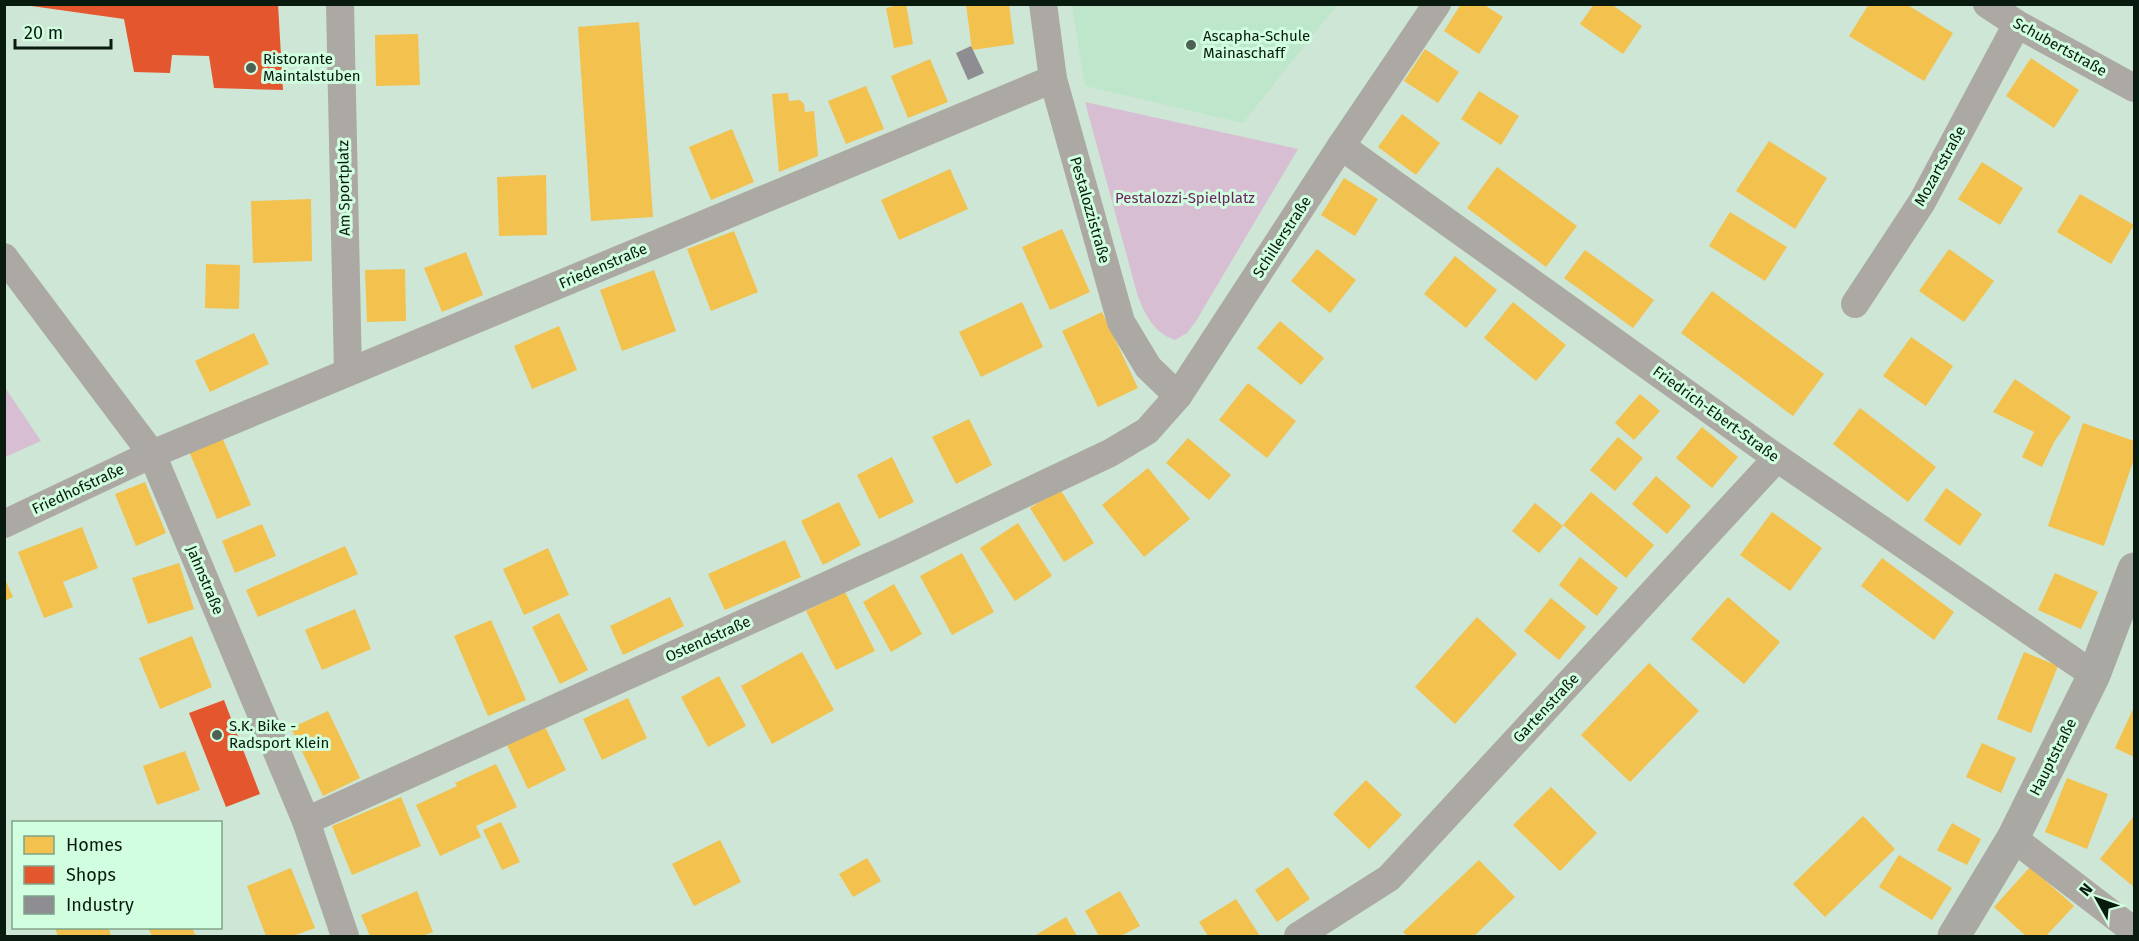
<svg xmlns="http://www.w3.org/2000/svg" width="2139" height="941" font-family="'Fira Sans',sans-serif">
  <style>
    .built { fill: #bee6cb }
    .green { fill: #d8bed3 }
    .homes { fill: #f2c14e }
    .shops { fill: #e4572e }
    .industry { fill: #8d8d92 }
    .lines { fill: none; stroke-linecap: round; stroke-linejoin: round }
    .street { stroke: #aca9a5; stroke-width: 28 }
    .secondary { stroke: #a9a8a2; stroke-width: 33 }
    .poi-dot { fill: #4e6154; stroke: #d0fede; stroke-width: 2 }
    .labels { text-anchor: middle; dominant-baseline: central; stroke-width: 6; stroke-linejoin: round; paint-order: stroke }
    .poi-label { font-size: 15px; fill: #091a0f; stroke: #d0fede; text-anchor: start }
    .street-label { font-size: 15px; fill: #091a0f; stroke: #d0fede }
    .park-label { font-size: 15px; fill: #6d1f60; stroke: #d0fede }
  </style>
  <rect width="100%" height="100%" fill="#cee6d5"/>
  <path class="built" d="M1072 5V4L1337 5 1243 123 1085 86Z"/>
  <g class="green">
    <path d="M1085 102 1298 149 1196 321 1187 333 1175 340C1154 333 1146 316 1138 297Z"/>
    <path d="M4 386 41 441 5 457H4Z"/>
  </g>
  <g class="homes">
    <path d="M903 4H906L913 44 894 48 886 8Z"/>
    <path d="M966 4H1009L1014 44 972 50Z"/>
    <path d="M1461 4H1483L1503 17 1479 54 1444 31Z"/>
    <path d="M1594 4H1611L1642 26 1623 54 1580 24Z"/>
    <path d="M1869 4H1906L1953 33 1924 81 1849 36Z"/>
    <path d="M639 22 653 217 591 221 578 27Z"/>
    <path d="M418 34 420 85 376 86 375 35Z"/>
    <path d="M1425 49 1459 72 1438 103 1404 81Z"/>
    <path d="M2031 58 2079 90 2054 128 2006 96Z"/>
    <path d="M930 59 948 102 908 118 891 76Z"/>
    <path d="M866 86 884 129 846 144 828 101Z"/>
    <path d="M1479 91 1519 116 1501 145 1461 119Z"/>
    <path d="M788 93 789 101 800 100 804 104 805 112 814 111 818 156 779 172 772 94Z"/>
    <path d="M1402 114 1440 143 1416 175 1378 147Z"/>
    <path d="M732 129 754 182 711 200 689 147Z"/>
    <path d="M1769 141 1827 178 1795 229 1736 191Z"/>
    <path d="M1982 162 2023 188 2000 225 1958 199Z"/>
    <path d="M1497 167 1577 226 1546 267 1467 208Z"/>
    <path d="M950 169 968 209 899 240 881 200Z"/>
    <path d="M546 175 547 235 499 236 497 177Z"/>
    <path d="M1344 178 1378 199 1355 236 1321 215Z"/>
    <path d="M2080 194 2134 225 2111 264 2057 232Z"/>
    <path d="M311 199 312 261 253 263 251 201Z"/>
    <path d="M1730 212 1787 247 1765 281 1709 246Z"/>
    <path d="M1062 229 1090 292 1050 310 1022 247Z"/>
    <path d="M734 231 758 292 711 311 687 249Z"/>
    <path d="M1317 249 1356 280 1330 313 1291 281Z"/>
    <path d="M1949 249 1994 281 1964 322 1919 291Z"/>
    <path d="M1585 250 1654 300 1633 328 1564 278Z"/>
    <path d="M466 252 483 295 442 312 424 268Z"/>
    <path d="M1455 256 1497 290 1466 328 1424 294Z"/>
    <path d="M206 264 240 265 239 309 205 308Z"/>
    <path d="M405 269 406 321 367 322 365 270Z"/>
    <path d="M654 270 676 331 622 351 600 290Z"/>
    <path d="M1712 291 1824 374 1793 416 1681 333Z"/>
    <path d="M1022 302 1043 347 981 377 959 332Z"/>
    <path d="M1513 302 1566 345 1536 381 1484 338Z"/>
    <path d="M1102 312 1138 388 1098 407 1062 331Z"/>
    <path d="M1280 321 1324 358 1301 385 1257 348Z"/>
    <path d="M559 326 577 370 532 389 514 346Z"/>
    <path d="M254 333 269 364 210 392 195 361Z"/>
    <path d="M1911 337 1953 366 1926 406 1883 376Z"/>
    <path d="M2015 379 2071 417 2054 442 2042 467 2022 457 2034 432 1993 412Z"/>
    <path d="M1248 383 1296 421 1267 458 1219 420Z"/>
    <path d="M1640 394 1660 411 1634 440 1615 423Z"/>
    <path d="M1860 408 1936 467 1908 502 1833 444Z"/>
    <path d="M969 419 992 465 956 484 932 437Z"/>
    <path d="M2083 423 2134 441V459L2104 546 2048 526Z"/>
    <path d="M1702 427 1738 457 1712 488 1676 458Z"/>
    <path d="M222 437 251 505 217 519 189 451Z"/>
    <path d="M1618 437 1643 458 1615 491 1590 470Z"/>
    <path d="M1188 438 1231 475 1209 500 1166 463Z"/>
    <path d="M892 457 914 502 879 519 857 475Z"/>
    <path d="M1148 468 1190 519 1144 557 1102 505Z"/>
    <path d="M1656 476 1691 506 1667 534 1632 504Z"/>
    <path d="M145 482 166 533 136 546 115 494Z"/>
    <path d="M1946 488 1982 514 1960 546 1924 520Z"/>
    <path d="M1060 489 1094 543 1064 562 1030 508Z"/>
    <path d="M1591 492 1654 545 1626 578 1563 525Z"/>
    <path d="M839 502 861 545 823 565 801 521Z"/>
    <path d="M1535 503 1563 526 1539 553 1512 531Z"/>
    <path d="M1772 512 1822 548 1790 591 1740 555Z"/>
    <path d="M1018 523 1052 576 1015 601 980 548Z"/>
    <path d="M262 524 276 556 235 573 222 541Z"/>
    <path d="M82 527 98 568 63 582 73 607 44 618 18 552Z"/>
    <path d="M785 540 801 577 725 610 708 574Z"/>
    <path d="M345 546 358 574 258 617 246 590Z"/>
    <path d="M548 548 569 595 524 615 503 569Z"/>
    <path d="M962 553 994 612 952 635 920 576Z"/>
    <path d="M1580 557 1618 588 1597 616 1559 585Z"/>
    <path d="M1882 558 1954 612 1934 640 1861 586Z"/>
    <path d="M179 563 194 609 148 624 132 578Z"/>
    <path d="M2055 573 2098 592 2081 629 2038 610Z"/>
    <path d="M4 577 13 597 4 601Z"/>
    <path d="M894 584 922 634 891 652 863 602Z"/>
    <path d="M845 592 875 651 836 670 806 611Z"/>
    <path d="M670 597 684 626 623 655 610 626Z"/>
    <path d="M1728 597 1780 642 1744 684 1691 639Z"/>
    <path d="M1551 598 1586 627 1559 660 1524 631Z"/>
    <path d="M355 609 371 649 322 670 305 630Z"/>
    <path d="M559 613 588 670 560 684 532 627Z"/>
    <path d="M1477 617 1517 654 1455 724 1415 687Z"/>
    <path d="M491 620 526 700 488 716 454 636Z"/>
    <path d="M192 636 212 687 160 709 139 658Z"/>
    <path d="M802 652 834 710 772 744 741 686Z"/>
    <path d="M2024 652 2058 666 2031 733 1997 719Z"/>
    <path d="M1649 663 1699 711 1630 782 1581 735Z"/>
    <path d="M719 676 746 726 708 747 681 697Z"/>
    <path d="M628 698 647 738 602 760 583 719Z"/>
    <path d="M2134 707V757L2115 748Z"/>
    <path d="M328 711 360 778 323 796 291 728Z"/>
    <path d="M545 727 566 770 528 789 507 745Z"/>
    <path d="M1982 743 2016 758 2001 793 1966 777Z"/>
    <path d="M185 751 200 790 157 805 143 766Z"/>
    <path d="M496 764 517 807 476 826 481 837 440 856 416 805 457 786 455 783Z"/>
    <path d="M2067 778 2108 794 2087 849 2045 832Z"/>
    <path d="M1366 780 1402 815 1369 849 1333 814Z"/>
    <path d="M1551 787 1597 833 1560 871 1513 825Z"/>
    <path d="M401 797 421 846 352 875 332 826Z"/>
    <path d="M1863 816 1895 849 1825 917 1793 884Z"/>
    <path d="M2134 816V887L2100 859Z"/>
    <path d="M501 822 520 862 502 870 483 830Z"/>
    <path d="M1952 823 1981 839 1967 865 1937 850Z"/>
    <path d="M720 840 741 882 694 906 672 864Z"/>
    <path d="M1899 855 1952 888 1932 920 1879 887Z"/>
    <path d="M867 858 881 881 853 897 839 874Z"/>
    <path d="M1479 860 1515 897 1474 936H1407L1403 932Z"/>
    <path d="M1288 867 1310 899 1277 922 1255 890Z"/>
    <path d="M2030 867 2074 906 2046 936H2026L1994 907Z"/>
    <path d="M291 868 315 928 293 936H266L247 886Z"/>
    <path d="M417 891 433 932 422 936H370L361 915Z"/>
    <path d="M1120 891 1140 926 1121 936H1099L1085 911Z"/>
    <path d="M1236 899 1260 936H1208L1199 922Z"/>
    <path d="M1066 917 1077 936H1034Z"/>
    <path d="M55 928H109L111 936H58Z"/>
    <path d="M148 928H192L196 936H152Z"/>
  </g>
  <g class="shops">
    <path d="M17 4H278L283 90 214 88 209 56 172 55 170 73 134 72 124 19Z"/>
    <path d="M224 700 260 794 226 807 189 713Z"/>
  </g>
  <path class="industry" d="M971 46 984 73 968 80 956 53Z"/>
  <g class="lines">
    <g class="street">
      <path d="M340 4 348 372"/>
      <path d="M1043 4 1053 79 1121 322 1148 367 1178 396"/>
      <path d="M1987 4 2017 24 2134 88"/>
      <path d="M1341 146 1777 458 2094 675"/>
      <path d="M4 257 152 454 306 821 345 936"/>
      <path d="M1855 304 1922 202 2017 24"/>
      <path d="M4 524 152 454 1053 79"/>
      <path d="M306 821 901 552 1110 453 1147 431 1178 396 1341 146 1437 4"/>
      <path d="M2013 838 2134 931"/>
      <path d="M1298 936 1389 878 1777 458"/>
    </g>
    <path class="secondary" d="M1954 936 2013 838 2094 675 2134 569"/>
  </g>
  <g class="poi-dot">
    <circle cx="1191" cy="45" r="6"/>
    <circle cx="251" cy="68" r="6"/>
    <circle cx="217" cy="735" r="6"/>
  </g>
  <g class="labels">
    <g class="poi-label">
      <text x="1203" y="36">Ascapha-Schule<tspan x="1203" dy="17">Mainaschaff</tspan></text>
      <text x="263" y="59">Ristorante<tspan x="263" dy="17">Maintalstuben</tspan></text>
      <text x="229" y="726">S.K. Bike -<tspan x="229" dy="17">Radsport Klein</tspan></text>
    </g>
    <g class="street-label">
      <text transform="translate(2060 47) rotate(29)">Schubertstraße</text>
      <text transform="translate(1940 166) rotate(-61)">Mozartstraße</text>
      <text transform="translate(344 188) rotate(-91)">Am Sportplatz</text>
      <text transform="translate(1090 210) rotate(74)">Pestalozzistraße</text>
      <text transform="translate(1282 237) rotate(-57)">Schillerstraße</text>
      <text transform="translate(603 266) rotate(-23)">Friedenstraße</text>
      <text transform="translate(1716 414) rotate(36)">Friedrich-Ebert-Straße</text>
      <text transform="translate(78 489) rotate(-25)">Friedhofstraße</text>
      <text transform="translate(205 580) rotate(67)">Jahnstraße</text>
      <text transform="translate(708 639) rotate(-24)">Ostendstraße</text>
      <text transform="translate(1546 708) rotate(-47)">Gartenstraße</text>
      <text transform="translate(2053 757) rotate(-63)">Hauptstraße</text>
    </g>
    <g class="park-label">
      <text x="1185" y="198">Pestalozzi-Spielplatz</text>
    </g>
  </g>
  <rect width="2139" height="941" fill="none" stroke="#091a0f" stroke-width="12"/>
  <rect x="12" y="821" width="210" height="108" fill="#d0fede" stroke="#80a38b" stroke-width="1.5"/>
  <rect x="24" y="836" width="30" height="18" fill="#f2c14e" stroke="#80a38b" stroke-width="1.5"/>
  <text x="66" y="851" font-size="18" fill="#091a0f">Homes</text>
  <rect x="24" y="866" width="30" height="18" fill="#e4572e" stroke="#80a38b" stroke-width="1.5"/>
  <text x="66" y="881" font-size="18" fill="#091a0f">Shops</text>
  <rect x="24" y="896" width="30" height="18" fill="#8d8d92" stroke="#80a38b" stroke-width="1.5"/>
  <text x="66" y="911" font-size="18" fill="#091a0f">Industry</text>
  <g transform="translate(2097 899) rotate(310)" stroke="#d0fede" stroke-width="4.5" paint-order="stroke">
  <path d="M0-4.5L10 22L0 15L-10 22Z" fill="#091a0f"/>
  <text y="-9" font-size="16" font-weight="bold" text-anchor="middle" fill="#091a0f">N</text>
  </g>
  <path d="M15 39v9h96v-9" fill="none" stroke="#091a0f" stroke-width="3"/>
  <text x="24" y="39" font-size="18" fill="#091a0f" stroke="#d0fede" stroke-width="4.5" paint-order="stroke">20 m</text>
</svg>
